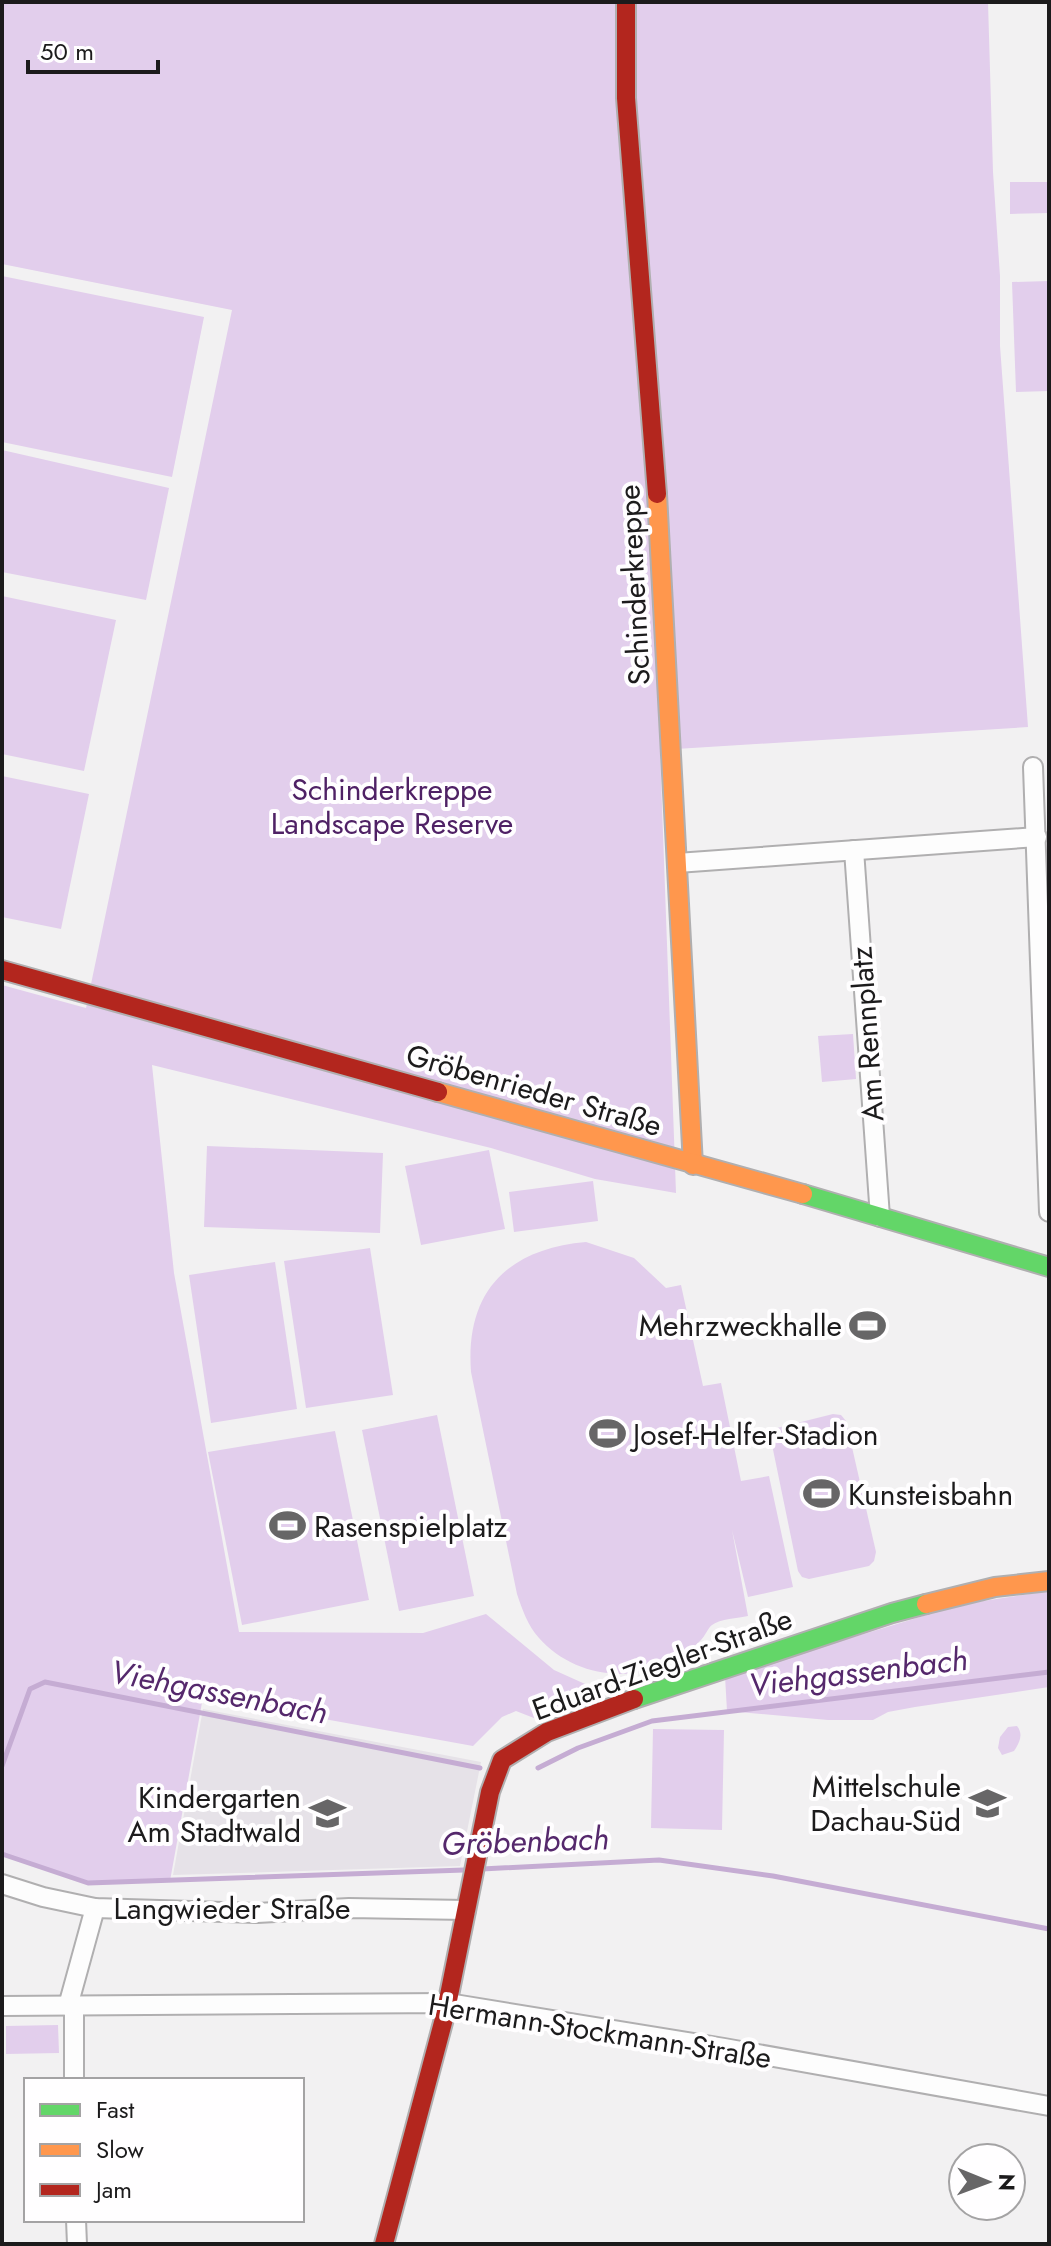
<svg xmlns="http://www.w3.org/2000/svg" width="1051" height="2246" font-family="Jost,sans-serif">
  <style>
    .built { fill: #e6e2e8 }
    .green { fill: #e2ceec }
    .lines { fill: none; stroke-linecap: round; stroke-linejoin: round }
    .stream { stroke: #c5acd3; stroke-width: 5 }
    .street-casing { stroke: #b0afb0; stroke-width: 22 }
    .fast-casing { stroke: #b0afb0; stroke-width: 22 }
    .slow-casing { stroke: #b0afb0; stroke-width: 22 }
    .jam-casing { stroke: #b0afb0; stroke-width: 22 }
    .street { stroke: #fdfdfd; stroke-width: 18 }
    .fast { stroke: #63d668; stroke-width: 18 }
    .slow { stroke: #ff974d; stroke-width: 18 }
    .jam { stroke: #b3261e; stroke-width: 18 }
    .labels { text-anchor: middle; dominant-baseline: central; stroke-width: 8; stroke-linejoin: round; paint-order: stroke }
    .street-label { font-size: 30px; fill: #1c1b1c; stroke: #fffeff }
    .park-label { font-size: 30px; fill: #4f2165; stroke: #fffeff }
    .poi-label { font-size: 30px; fill: #1c1b1c; stroke: #fffeff; text-anchor: end }
    .water-label { font-size: 32px; font-style: italic; fill: #55286c; stroke: #fffeff }
  </style>
  <rect width="100%" height="100%" fill="#f2f1f2"/>
  <path class="built" d="M203 1709 481 1762 460 1866 173 1875Z"/>
  <g class="green">
    <path d="M2 2H988L993 172 1000 276V346L1028 727 660 750 676 1193 595 1179 491 1148 152 1065 174 1273 239 1632 423 1633 486 1614 554 1670 594 1688 606 1700 590 1703 539 1720 516 1711 502 1717 473 1746 203 1697 170 1881 88 1883 2 1854V985L86 1008 232 310 2 264Z"/>
    <path d="M1010 182H1049V213L1010 214Z"/>
    <path d="M2 276 204 317 172 477 2 442Z"/>
    <path d="M1049 281V391L1016 392 1012 282Z"/>
    <path d="M2 450 169 488 146 600 2 572Z"/>
    <path d="M2 596 116 620 84 771 2 754Z"/>
    <path d="M2 776 89 794 61 929 2 917Z"/>
    <path d="M853 1034 856 1079 822 1082 818 1036Z"/>
    <path d="M207 1146 383 1153 380 1233 204 1227Z"/>
    <path d="M489 1150 505 1229 421 1245 405 1166Z"/>
    <path d="M593 1181 598 1221 514 1232 509 1192Z"/>
    <path d="M586 1242 634 1258 666 1288 681 1285 703 1386 721 1383 741 1481 769 1476 793 1587 748 1597 732 1530 748 1616C738 1618 720 1619 712 1625 708 1628 705 1636 701 1640 691 1650 678 1658 665 1664 623 1684 570 1673 539 1638 528 1626 522 1609 517 1594L471 1372C465 1292 507 1249 586 1242Z"/>
    <path d="M370 1248 393 1395 306 1408 284 1261Z"/>
    <path d="M275 1262 297 1409 211 1423 189 1275Z"/>
    <path d="M833 1414 841 1415 846 1421 876 1552 874 1561 869 1566 809 1579 802 1577 798 1571 770 1435 773 1429Z"/>
    <path d="M437 1415 474 1596 399 1611 362 1430Z"/>
    <path d="M335 1431 369 1600 242 1625 208 1452Z"/>
    <path d="M1049 1591V1687L915 1707 888 1712 873 1720H828L727 1711 725 1676 963 1604Z"/>
    <path d="M1017 1726C1024 1735 1019 1743 1014 1751L1002 1755 998 1748 1000 1737 1008 1727Z"/>
    <path d="M653 1729 724 1730 722 1830 651 1828Z"/>
    <path d="M58 2025 59 2053 6 2054V2026Z"/>
  </g>
  <g class="lines">
    <g class="stream">
      <path d="M2 1766 30 1689 45 1682 480 1768"/>
      <path d="M538 1768 578 1748 652 1721 1049 1672"/>
      <path d="M2 1854 88 1883 464 1870"/>
      <path d="M482 1869 659 1860 773 1876 1049 1929"/>
    </g>
    <defs>
      <g id="street">
        <path d="M1033 767 1049 1212"/>
        <path d="M854 850 880 1217"/>
        <path d="M677 863 1037 837"/>
        <path d="M2 1884 43 1897 95 1908 257 1913 349 1908 466 1910"/>
        <path d="M2 2006 448 2003 724 2048 1049 2106"/>
        <path d="M68 2006 95 1908"/>
        <path d="M74 2006V2080"/>
        <path d="M76 2220 77 2244"/>
      </g>
      <g id="fast">
        <path d="M803 1194 1049 1267"/>
        <path d="M634 1699 892 1613 926 1604"/>
      </g>
      <g id="slow">
        <path d="M657 494 693 1165"/>
        <path d="M438 1092 803 1194"/>
        <path d="M926 1604 995 1587 1049 1581"/>
      </g>
      <g id="jam">
        <path d="M626 2V98L657 494"/>
        <path d="M2 970 438 1092"/>
        <path d="M384 2244 445 2015 490 1792 502 1760 547 1732 634 1699"/>
      </g>
    </defs>
    <use href="#street" class="street-casing"/>
    <use href="#fast" class="fast-casing"/>
    <use href="#slow" class="slow-casing"/>
    <use href="#jam" class="jam-casing"/>
    <use href="#street" class="street"/>
    <use href="#fast" class="fast"/>
    <use href="#slow" class="slow"/>
    <use href="#jam" class="jam"/>
  </g>
  <defs>
    <symbol id="stadium-bare" viewBox="-9 -9 18 18"><path d="M0-5a6.5 5 0 1 0 0 10a6.5 5 0 1 0 0-10ZM-3.5-1.8h7v3.6h-7Z" fill="#676667" stroke="#fffeff" stroke-width="2.5" paint-order="stroke"/></symbol>
    <symbol id="school-bare" viewBox="-9 -9 18 18"><path d="M0-5L7-2L0 1L-7-2ZM-4 1L0 2.5L4 1V4Q0 6-4 4Z" fill="#676667" stroke="#fffeff" stroke-width="2.5" paint-order="stroke"/></symbol>
  </defs>
  <g fill-rule="evenodd">
    <use href="#stadium-bare" x="842" y="1300" width="51" height="51"/>
    <use href="#stadium-bare" x="582" y="1408" width="51" height="51"/>
    <use href="#stadium-bare" x="796" y="1468" width="51" height="51"/>
    <use href="#stadium-bare" x="262" y="1500" width="51" height="51"/>
    <use href="#school-bare" x="962" y="1778" width="51" height="51"/>
    <use href="#school-bare" x="302" y="1788" width="51" height="51"/>
  </g>
  <g class="labels">
    <g class="street-label">
      <text transform="translate(634 585) rotate(-93)">Schinderkreppe</text>
      <text transform="translate(867 1034) rotate(-94)">Am Rennplatz</text>
      <text transform="translate(534 1090) rotate(16)">Gröbenrieder Straße</text>
      <text transform="translate(662 1664) rotate(-20)">Eduard-Ziegler-Straße</text>
      <text x="232" y="1908">Langwieder Straße</text>
      <text transform="translate(600 2031) rotate(9)">Hermann-Stockmann-Straße</text>
    </g>
    <g class="park-label">
      <text x="392" y="789">Schinderkreppe<tspan x="392" dy="34">Landscape Reserve</tspan></text>
    </g>
    <g class="poi-label">
      <text x="842" y="1325">Mehrzweckhalle</text>
      <text x="633" y="1434" text-anchor="start">Josef-Helfer-Stadion</text>
      <text x="848" y="1494" text-anchor="start">Kunsteisbahn</text>
      <text x="314" y="1526" text-anchor="start">Rasenspielplatz</text>
      <text x="961" y="1786">Mittelschule<tspan x="961" dy="34">Dachau-Süd</tspan></text>
      <text x="301" y="1797">Kindergarten<tspan x="301" dy="34">Am Stadtwald</tspan></text>
    </g>
    <g class="water-label">
      <text transform="translate(858 1672) rotate(-7)">Viehgassenbach</text>
      <text transform="translate(219 1692) rotate(11)">Viehgassenbach</text>
      <text transform="translate(525 1841) rotate(-2)">Gröbenbach</text>
    </g>
  </g>
  <rect width="1051" height="2246" fill="none" stroke="#1c1b1c" stroke-width="8"/>
  <rect x="24" y="2078" width="280" height="144" fill="#fffeff" stroke="#a4a3a4" stroke-width="2"/>
  <rect x="40" y="2104" width="40" height="12" fill="#63d668" stroke="#a4a3a4" stroke-width="2"/>
  <text x="96" y="2118" font-size="24" fill="#1c1b1c">Fast</text>
  <rect x="40" y="2144" width="40" height="12" fill="#ff974d" stroke="#a4a3a4" stroke-width="2"/>
  <text x="96" y="2158" font-size="24" fill="#1c1b1c">Slow</text>
  <rect x="40" y="2184" width="40" height="12" fill="#b3261e" stroke="#a4a3a4" stroke-width="2"/>
  <text x="96" y="2198" font-size="24" fill="#1c1b1c">Jam</text>
  <g transform="translate(987 2182) rotate(91)"><circle r="38" fill="#fffeff" stroke="#a4a3a4" stroke-width="2"/>
  <path d="M0-6L14 30L0 20L-14 30Z" fill="#676667"/>
  <text y="-12" font-size="22" font-weight="bold" text-anchor="middle" fill="#1c1b1c">N</text>
  </g>
  <path d="M28 60v12h130v-12" fill="none" stroke="#1c1b1c" stroke-width="4"/>
  <text x="40" y="60" font-size="24" fill="#1c1b1c" stroke="#fffeff" stroke-width="6" paint-order="stroke">50 m</text>
</svg>
